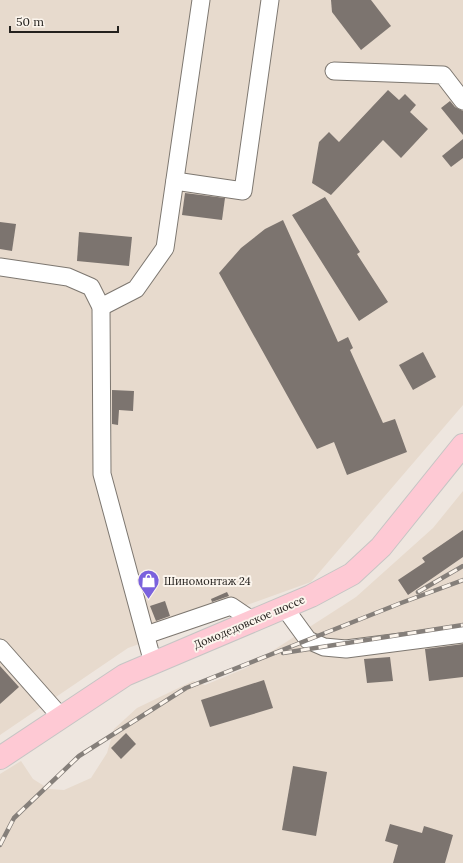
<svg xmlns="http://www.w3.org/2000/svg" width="463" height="863" font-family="Lora,serif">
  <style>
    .built { fill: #e7dacd }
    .building { fill: #7c746f }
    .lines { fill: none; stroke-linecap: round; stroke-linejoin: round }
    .minor-casing { stroke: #7d7770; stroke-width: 19 }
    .major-casing { stroke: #c6c5c4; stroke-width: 24 }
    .minor { stroke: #fff; stroke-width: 17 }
    .major { stroke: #fec9d4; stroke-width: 22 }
    .rail-casing { stroke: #857f7a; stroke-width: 4.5 }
    .rail { stroke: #fbf4ec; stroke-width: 3; stroke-dasharray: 9; stroke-linecap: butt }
    .labels { text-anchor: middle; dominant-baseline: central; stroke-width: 4; stroke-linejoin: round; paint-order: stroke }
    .poi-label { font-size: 11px; fill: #24211e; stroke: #fbf4ec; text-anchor: start }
    .street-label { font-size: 11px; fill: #24211e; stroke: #fbf4ec }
  </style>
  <rect width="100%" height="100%" fill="#eee6df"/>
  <g class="built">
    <path d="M0 0H463V405L311 582 128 648 0 735Z"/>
    <path d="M463 491V863H0V774L21 761 33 779 49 789 64 790 91 778 107 753 114 729 137 708 193 681 205 685 246 668 356 597 433 528Z"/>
  </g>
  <g class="building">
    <path d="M331 0H371L391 26 361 50 332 12Z"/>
    <path d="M388 90 399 100 405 94 416 105 410 112 428 129 401 158 383 140 331 195 312 183 319 142 329 132 339 142Z"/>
    <path d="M450 101 455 107 463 111V135L441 108Z"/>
    <path d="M463 139V158L451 167 442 156Z"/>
    <path d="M185 193 225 198 222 220 182 215Z"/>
    <path d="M325 197 360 252 357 254 388 302 359 321 292 215Z"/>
    <path d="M283 220 338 342 348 337 353 348 350 350 383 423 395 419 407 452 347 475 334 442 317 449 219 273 241 248 265 229Z"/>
    <path d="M0 222 16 224 12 251 0 249Z"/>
    <path d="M79 232 132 237 129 266 77 261Z"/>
    <path d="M423 352 436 377 413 390 399 365Z"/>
    <path d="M112 390 134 391 133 411 119 410 118 425 112 424Z"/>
    <path d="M463 530V557L408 595 398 580 425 562 422 558Z"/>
    <path d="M227 592 229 596 212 602 211 599Z"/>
    <path d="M165 601 170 616 156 621 150 606Z"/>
    <path d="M463 644V677L429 681 425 649Z"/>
    <path d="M390 657 393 681 367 683 364 659Z"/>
    <path d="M0 666 19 687 0 704Z"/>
    <path d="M264 680 273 708 210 727 201 700Z"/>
    <path d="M126 733 136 744 121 759 111 748Z"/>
    <path d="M293 766 327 772 316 836 282 830Z"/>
    <path d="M390 824 422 833 424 826 453 835 445 863H393L398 845 385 841Z"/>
  </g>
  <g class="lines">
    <defs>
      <g id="minor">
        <path d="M334 71 443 75 463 101"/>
        <path d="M175 181 243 191 270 0"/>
        <path d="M0 267 68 277 91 287 101 307 102 474 153 663"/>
        <path d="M101 307 136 289 165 248 201 0"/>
        <path d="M284 607 308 640 324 647 346 649 463 634"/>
        <path d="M146 635 231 606 253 621"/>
        <path d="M0 648 61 717"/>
      </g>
      <path id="major" d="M0 758 125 675 311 596 352 574 381 547 463 445"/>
    </defs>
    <use href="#minor" class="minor-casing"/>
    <use href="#major" class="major-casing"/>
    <use href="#minor" class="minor"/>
    <use href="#major" class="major"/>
    <defs>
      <g id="rail">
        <path d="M418 592 463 566"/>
        <path d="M283 653 463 625"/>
        <path d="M0 845 14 818 79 756 186 688 401 603 463 580"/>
      </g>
    </defs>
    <use href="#rail" class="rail-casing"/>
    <use href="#rail" class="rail"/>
  </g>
  <defs>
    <symbol id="shop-pin" viewBox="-11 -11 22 30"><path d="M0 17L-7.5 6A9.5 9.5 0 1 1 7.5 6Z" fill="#7a62dd" stroke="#fbf4ec"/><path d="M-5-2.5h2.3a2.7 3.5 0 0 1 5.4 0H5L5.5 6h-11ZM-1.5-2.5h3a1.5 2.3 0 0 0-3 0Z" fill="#fff"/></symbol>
  </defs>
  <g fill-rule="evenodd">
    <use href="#shop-pin" x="136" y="568" width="25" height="34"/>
  </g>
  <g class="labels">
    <g class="poi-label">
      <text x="164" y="581">Шиномонтаж 24</text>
    </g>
    <g class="street-label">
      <text transform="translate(249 622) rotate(-23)">Домодедовское шоссе</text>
    </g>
  </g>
  <path d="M10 26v6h108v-6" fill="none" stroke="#24211e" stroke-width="2"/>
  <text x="16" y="26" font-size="12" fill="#24211e" stroke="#fbf4ec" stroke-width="3" paint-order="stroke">50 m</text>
</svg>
